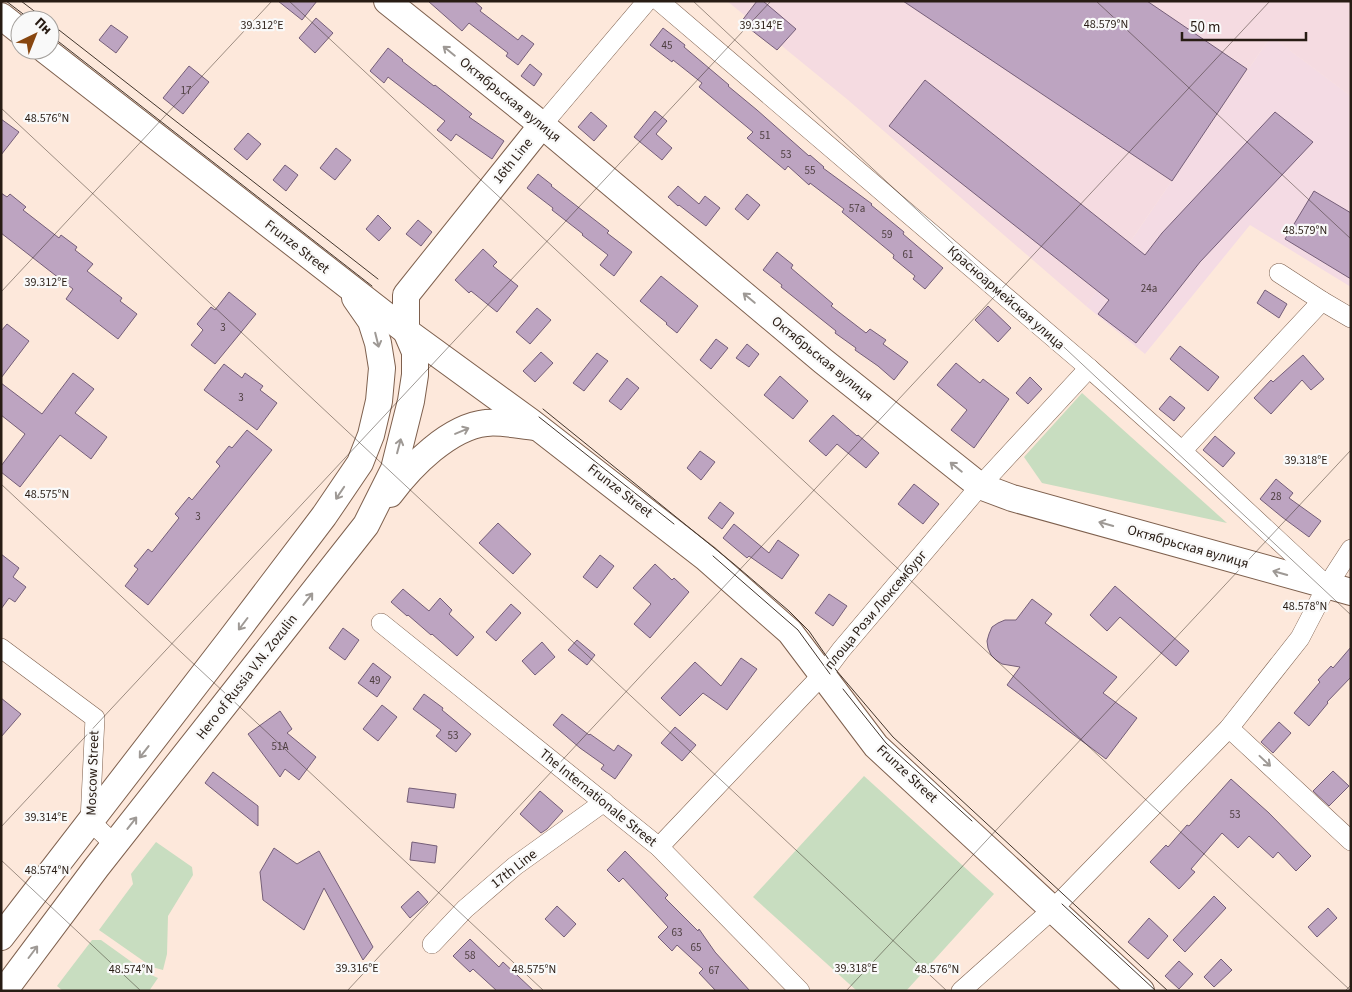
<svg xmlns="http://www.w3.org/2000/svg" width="1352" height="992" font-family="'Source Sans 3',sans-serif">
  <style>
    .commercial { fill: #f4dbe4 }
    .industrial { fill: #f5dbe1 }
    .green { fill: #c8ddc0 }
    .building { fill: #bda4c1; stroke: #755e78 }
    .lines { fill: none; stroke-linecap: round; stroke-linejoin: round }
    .street-casing { stroke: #7e604e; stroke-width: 20 }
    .secondary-casing { stroke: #7e604e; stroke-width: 28 }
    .street { stroke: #fff; stroke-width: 19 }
    .secondary { stroke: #fff; stroke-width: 26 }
    .tram { stroke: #42352c; stroke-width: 1 }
    .oneway { stroke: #9e9995 }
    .ticks { fill: none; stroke: #281c14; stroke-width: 1; stroke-opacity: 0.45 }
    .labels { text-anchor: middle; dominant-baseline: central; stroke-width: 4.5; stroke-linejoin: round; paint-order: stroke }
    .number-label { font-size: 11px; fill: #4d3e3f }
    .street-label { font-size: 14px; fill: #281c14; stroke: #f9f9f9 }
    .ticks-label { font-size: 12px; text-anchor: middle; fill: #281c14; stroke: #f9f9f9; stroke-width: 4.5; stroke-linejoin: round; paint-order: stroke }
  </style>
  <rect width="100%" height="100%" fill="#fde8db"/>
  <path class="commercial" d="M1271 36 1351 96V287L1250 225 1145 354 1086 306Z"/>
  <path class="industrial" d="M727 1H1351V96L1271 36 1086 306 848 100Z"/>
  <g class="green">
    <path d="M1082 393 1227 523 1042 483 1024 457Z"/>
    <path d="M864 776 994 894 906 991H857L753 897Z"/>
    <path d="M156 842 192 867 193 875 168 916 167 954 163 970 152 967 99 930 133 884 131 874Z"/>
    <path d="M92 940H101L147 973 158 978 149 991H63L57 986Z"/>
  </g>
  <g class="building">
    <path d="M278 1H317L302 20Z"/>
    <path d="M428 1H474L482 8 480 11 518 40 522 35 534 44 518 65 506 56 508 53 469 23 462 31Z"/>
    <path d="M757 1H763L796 29 777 50 741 22Z"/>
    <path d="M903 1H1147L1247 69 1172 181Z"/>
    <path d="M316 18 333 33 315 53 299 38Z"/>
    <path d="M111 25 128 37 116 53 99 40Z"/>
    <path d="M663 28 685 45 684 47 729 85 728 86 757 110 809 156 810 155 824 167 823 168 872 204 871 205 904 232 903 234 943 268 925 289 913 279 915 276 893 258 894 255 842 212 844 209 810 183 809 185 788 166 785 170 747 138 753 132 699 87 702 83 673 60 672 62 650 45Z"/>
    <path d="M388 48 403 60 402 61 434 86 435 85 472 114 469 117 504 141 492 159 456 134 451 141 437 130 445 121 388 77 384 83 370 71Z"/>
    <path d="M530 64 542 74 534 86 521 76Z"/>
    <path d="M189 66 209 82 183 114 163 98Z"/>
    <path d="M925 80 1145 255 1162 233 1275 112 1313 142 1200 262 1136 343 1098 314 1109 300 889 126Z"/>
    <path d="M655 111 667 121 656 134 672 148 662 160 634 137Z"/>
    <path d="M591 112 607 126 594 141 578 127Z"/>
    <path d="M1 119 19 132 1 155Z"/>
    <path d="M248 133 261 144 247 160 234 149Z"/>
    <path d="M336 148 351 160 335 180 320 168Z"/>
    <path d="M285 165 298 175 286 191 273 180Z"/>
    <path d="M538 174 552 185 551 186 609 231 607 233 632 252 614 276 600 265 608 255 582 235 583 234 552 210 553 208 527 188Z"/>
    <path d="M678 186 699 204 705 196 720 208 706 226 679 205 678 206 668 197Z"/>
    <path d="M1314 191 1351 213V279L1285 239Z"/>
    <path d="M1 193 7 197 10 194 26 207 23 210 59 238 61 235 77 247 75 250 93 264 87 271 122 298 120 301 137 314 118 339 66 299 73 289 1 233Z"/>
    <path d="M747 194 760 205 748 220 735 209Z"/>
    <path d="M378 215 391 228 379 241 366 229Z"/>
    <path d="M418 220 432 232 421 246 406 234Z"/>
    <path d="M483 249 497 262 493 266 518 286 497 312 471 291 469 293 455 280Z"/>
    <path d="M777 252 793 265 791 268 833 304 831 306 866 333 870 329 886 340 883 344 908 362 894 380 878 366 855 350 856 348 835 333 836 331 781 287 782 285 763 270Z"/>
    <path d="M661 276 698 306 677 333 666 324 667 323 640 301Z"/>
    <path d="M1265 290 1287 304 1279 318 1257 303Z"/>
    <path d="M229 292 256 314 215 364 191 345 203 330 197 324 211 307 215 310Z"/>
    <path d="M988 306 1011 328 998 342 975 320Z"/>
    <path d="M537 308 551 320 530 344 516 332Z"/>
    <path d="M7 324 29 341 1 378V331Z"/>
    <path d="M716 339 728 348 711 369 700 360Z"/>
    <path d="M747 344 759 354 749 367 736 358Z"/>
    <path d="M1180 346 1219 377 1208 391 1170 359Z"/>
    <path d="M541 352 553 363 535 382 523 371Z"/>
    <path d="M597 353 608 361 584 391 573 383Z"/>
    <path d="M1303 355 1324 379 1311 390 1302 380 1271 414 1254 398 1271 380 1273 382Z"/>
    <path d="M956 363 980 383 983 379 1009 399 974 448 951 430 967 410 937 385Z"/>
    <path d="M224 364 242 378 245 373 263 386 260 390 277 403 257 430 204 390Z"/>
    <path d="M73 373 94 389 75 413 107 437 91 459 60 435 20 487 1 472V466L25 434 1 415V383L42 414Z"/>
    <path d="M780 376 808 401 793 419 764 395Z"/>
    <path d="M1030 377 1042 389 1028 404 1016 393Z"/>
    <path d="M627 378 639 388 621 410 609 401Z"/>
    <path d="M1170 396 1185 408 1174 421 1159 409Z"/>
    <path d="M833 415 857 436 858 435 879 453 866 468 837 444 826 456 809 441Z"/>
    <path d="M247 430 272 450 148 605 125 586 138 569 134 566 148 549 152 552 179 518 175 514 189 497 192 500 220 466 216 462 229 446 232 448Z"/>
    <path d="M1215 436 1235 453 1223 467 1203 450Z"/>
    <path d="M700 451 715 462 701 480 687 468Z"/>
    <path d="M1276 479 1293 493 1289 498 1321 521 1309 537 1282 517 1260 499Z"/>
    <path d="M914 484 939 504 923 524 898 504Z"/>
    <path d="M720 502 734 513 722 529 708 518Z"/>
    <path d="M498 523 531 554 513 574 479 543Z"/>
    <path d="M734 524 769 553 778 540 799 555 782 579 749 556 747 558 723 538Z"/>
    <path d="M1 554 19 568 13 577 26 587 15 602 9 598 1 609Z"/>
    <path d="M600 555 614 566 597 588 583 577Z"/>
    <path d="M655 564 672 580 674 578 689 592 650 638 634 624 651 604 633 588Z"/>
    <path d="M1115 586 1189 651 1176 666 1120 617 1107 631 1090 615Z"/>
    <path d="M403 589 429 611 440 598 452 610 449 614 474 637 457 656 432 634 431 635 408 615 407 616 391 602Z"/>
    <path d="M829 594 847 606 833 626 815 613Z"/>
    <path d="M1032 599 1052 614 1045 623 1117 677 1103 693 1137 718 1106 759 1007 685 1020 667 1002 664 996 660 991 655 988 648 987 641 989 634 992 627 998 623 1005 620H1016Z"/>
    <path d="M511 604 521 613 496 641 486 632Z"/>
    <path d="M343 628 359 640 345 660 329 648Z"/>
    <path d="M577 640 595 655 587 665 568 650Z"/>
    <path d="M542 642 555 657 535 675 522 661Z"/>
    <path d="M1351 647V677L1327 702 1328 703 1309 726 1294 713 1320 682 1318 680 1331 666 1333 668Z"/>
    <path d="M741 658 757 669 727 710 703 693 680 716 661 698 695 662 721 686Z"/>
    <path d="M373 663 391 677 377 697 358 683Z"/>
    <path d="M424 694 443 708 442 710 471 734 456 752 436 736 441 730 413 709Z"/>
    <path d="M1 698 21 714 1 737Z"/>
    <path d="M382 705 397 717 378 741 363 729Z"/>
    <path d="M280 711 292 729 287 733 316 757 299 780 285 769 280 777 248 734Z"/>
    <path d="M562 714 589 735 590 734 614 751 618 745 632 755 615 779 601 769 604 765 580 748 553 725Z"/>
    <path d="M1279 722 1291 733 1273 753 1261 742Z"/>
    <path d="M675 727 696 745 682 761 661 743Z"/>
    <path d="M1333 771 1349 786 1329 806 1313 791Z"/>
    <path d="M213 772 258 806V826L205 783Z"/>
    <path d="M1231 779 1269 813 1311 856 1296 871 1278 852 1273 858 1249 836 1238 848 1222 833 1191 869 1195 872 1179 889 1150 862 1166 845 1168 847 1187 825 1189 826Z"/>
    <path d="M409 788 456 794 454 808 407 802Z"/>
    <path d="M540 791 563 811 547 829 541 833 520 814Z"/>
    <path d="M412 842 437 846 435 863 410 860Z"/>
    <path d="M274 848 297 864 319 851 373 947 363 960 324 888 304 930 263 900 260 872Z"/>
    <path d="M625 851 668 895 665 898 698 931 699 929 715 952 750 991H716L699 973 703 969 677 945 672 951 658 937 668 927 623 878 619 882 607 870Z"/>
    <path d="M418 891 428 902 410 918 401 907Z"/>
    <path d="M1214 896 1226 908 1185 952 1173 940Z"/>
    <path d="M557 906 576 924 564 937 545 919Z"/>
    <path d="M1328 908 1337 918 1317 937 1308 927Z"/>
    <path d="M1149 918 1168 936 1148 959 1128 942Z"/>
    <path d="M470 939 499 967 503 962 534 991H497L473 969 470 972 453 956Z"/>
    <path d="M1221 959 1232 970 1214 987 1204 977Z"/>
    <path d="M1179 961 1193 974 1179 989 1165 976Z"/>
  </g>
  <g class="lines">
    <defs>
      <g id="street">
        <path d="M659 1 1089 368 1182 451 1324 583"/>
        <path d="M542 125 647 1"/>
        <path d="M1279 273 1322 301 1351 318"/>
        <path d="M1182 451 1322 301"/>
        <path d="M381 623 659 847 800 991"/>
        <path d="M1 648 95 718 90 821 115 845"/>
        <path d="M1229 728 1351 841"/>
        <path d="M659 847 823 674 841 650 980 486 1089 368"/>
        <path d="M432 944 465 909 515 866 604 802"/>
        <path d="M961 991 1053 909 1229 728 1300 638 1327 586 1351 549"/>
      </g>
      <g id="secondary">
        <path d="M387 1 542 125 823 361 980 486 1012 498 1351 592"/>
        <path d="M1 16 20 31"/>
        <path d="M45 50 406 331 531 422 706 558 790 632 876 746 1141 991"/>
        <path d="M390 494C411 466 449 427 486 423 501 421 522 426 536 427"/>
        <path d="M1 937 230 640 324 516 360 463 371 435 379 401 382 368 378 343 371 321 355 298"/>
        <path d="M4 991 96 868 366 525 394 469 411 401 415 375V352L406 331V295L542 125"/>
      </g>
    </defs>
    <use href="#street" class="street-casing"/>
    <use href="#secondary" class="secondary-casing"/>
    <use href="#street" class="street"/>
    <use href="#secondary" class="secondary"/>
    <g class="tram">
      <path d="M6 1 31 20"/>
      <path d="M21 1 46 20"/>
      <path d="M50 23 378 279"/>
      <path d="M50 35 372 286"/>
      <path d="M543 409 734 564 789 611 809 631 836 670 893 737 1168 991"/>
      <path d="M539 417 674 524"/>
      <path d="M713 556 798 630 830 674"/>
      <path d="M843 689 886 743 972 821"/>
      <path d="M1062 904 1156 991"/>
    </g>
  </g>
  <defs><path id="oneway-shaft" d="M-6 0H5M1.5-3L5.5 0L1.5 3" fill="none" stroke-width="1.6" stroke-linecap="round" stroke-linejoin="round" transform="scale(1.25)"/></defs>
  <g class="oneway">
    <use href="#oneway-shaft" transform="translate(449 51) rotate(-141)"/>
    <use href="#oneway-shaft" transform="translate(749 298) rotate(-140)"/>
    <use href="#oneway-shaft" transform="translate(377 340) rotate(76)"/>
    <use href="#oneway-shaft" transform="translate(462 431) rotate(-23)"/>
    <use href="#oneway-shaft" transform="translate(399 446) rotate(-75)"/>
    <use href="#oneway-shaft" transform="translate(956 467) rotate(-141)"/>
    <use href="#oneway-shaft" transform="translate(340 493) rotate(124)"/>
    <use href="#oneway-shaft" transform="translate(1106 524) rotate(-164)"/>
    <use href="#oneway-shaft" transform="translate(1280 573) rotate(-164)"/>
    <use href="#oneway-shaft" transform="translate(308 599) rotate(-52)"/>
    <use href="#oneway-shaft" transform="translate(243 624) rotate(127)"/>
    <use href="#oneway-shaft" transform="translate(144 752) rotate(128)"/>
    <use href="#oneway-shaft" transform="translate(1265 761) rotate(43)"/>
    <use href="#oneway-shaft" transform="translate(132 823) rotate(-52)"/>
    <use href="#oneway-shaft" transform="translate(33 952) rotate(-53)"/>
  </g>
  <path class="ticks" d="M289 1 1351 991M693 1 1351 615M1096 1 1351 239M1 108 947 991M1 292 272 1M1 484 544 991M1 827 771 1M1 860 141 991M347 991 1270 1M846 991 1351 450M1345 991 1351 985"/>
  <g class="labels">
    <g class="number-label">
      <text x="667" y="45">45</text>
      <text x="186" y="90">17</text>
      <text x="765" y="135">51</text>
      <text x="786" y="154">53</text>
      <text x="810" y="170">55</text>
      <text x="857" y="208">57а</text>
      <text x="887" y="234">59</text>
      <text x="908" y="254">61</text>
      <text x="1149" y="288">24а</text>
      <text x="223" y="327">3</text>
      <text x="241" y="397">3</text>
      <text x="1276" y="496">28</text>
      <text x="198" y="516">3</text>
      <text x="375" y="680">49</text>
      <text x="453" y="735">53</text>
      <text x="280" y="746">51А</text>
      <text x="1235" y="814">53</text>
      <text x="677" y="932">63</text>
      <text x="696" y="947">65</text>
      <text x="470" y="955">58</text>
      <text x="714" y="970">67</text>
    </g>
    <g class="street-label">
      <text transform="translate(510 100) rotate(39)">Октябрьская вулиця</text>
      <text transform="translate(513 161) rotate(-51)">16th Line</text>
      <text transform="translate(297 247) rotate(38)">Frunze Street</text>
      <text transform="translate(1006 298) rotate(41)">Красноармейская улица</text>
      <text transform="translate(822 359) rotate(39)">Октябрьская вулиця</text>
      <text transform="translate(620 491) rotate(38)">Frunze Street</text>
      <text transform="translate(1188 547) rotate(16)">Октябрьская вулиця</text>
      <text transform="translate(876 610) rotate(-50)">площа Рози Люксембург</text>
      <text transform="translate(247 677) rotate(-52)">Hero of Russia V.N. Zozulin</text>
      <text transform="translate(93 773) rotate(-88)">Moscow Street</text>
      <text transform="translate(907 774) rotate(43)">Frunze Street</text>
      <text transform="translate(598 798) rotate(39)">The Internationale Street</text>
      <text transform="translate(514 869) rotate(-38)">17th Line</text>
    </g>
  </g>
  <g class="ticks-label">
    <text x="1106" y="28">48.579°N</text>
    <text x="262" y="29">39.312°E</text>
    <text x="761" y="29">39.314°E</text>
    <text x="47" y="122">48.576°N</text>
    <text x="1305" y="234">48.579°N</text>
    <text x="46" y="286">39.312°E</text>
    <text x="1306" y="464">39.318°E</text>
    <text x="47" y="498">48.575°N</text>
    <text x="1305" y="610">48.578°N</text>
    <text x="46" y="821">39.314°E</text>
    <text x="47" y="874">48.574°N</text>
    <text x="357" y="972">39.316°E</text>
    <text x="856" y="972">39.318°E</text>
    <text x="131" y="973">48.574°N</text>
    <text x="534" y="973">48.575°N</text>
    <text x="937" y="973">48.576°N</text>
  </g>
  <rect width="1352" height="992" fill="none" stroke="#281c14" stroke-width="5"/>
  <g transform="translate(35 35) rotate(43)"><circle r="24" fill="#f9f9f9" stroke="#a5a19d"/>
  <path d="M0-4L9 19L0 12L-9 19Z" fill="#884710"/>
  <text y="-8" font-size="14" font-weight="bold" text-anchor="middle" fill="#281c14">Пн</text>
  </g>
  <path d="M1182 32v8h124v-8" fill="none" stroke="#281c14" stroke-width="2.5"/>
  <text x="1190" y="32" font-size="15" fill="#281c14" stroke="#f9f9f9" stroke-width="4" paint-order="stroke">50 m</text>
</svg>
